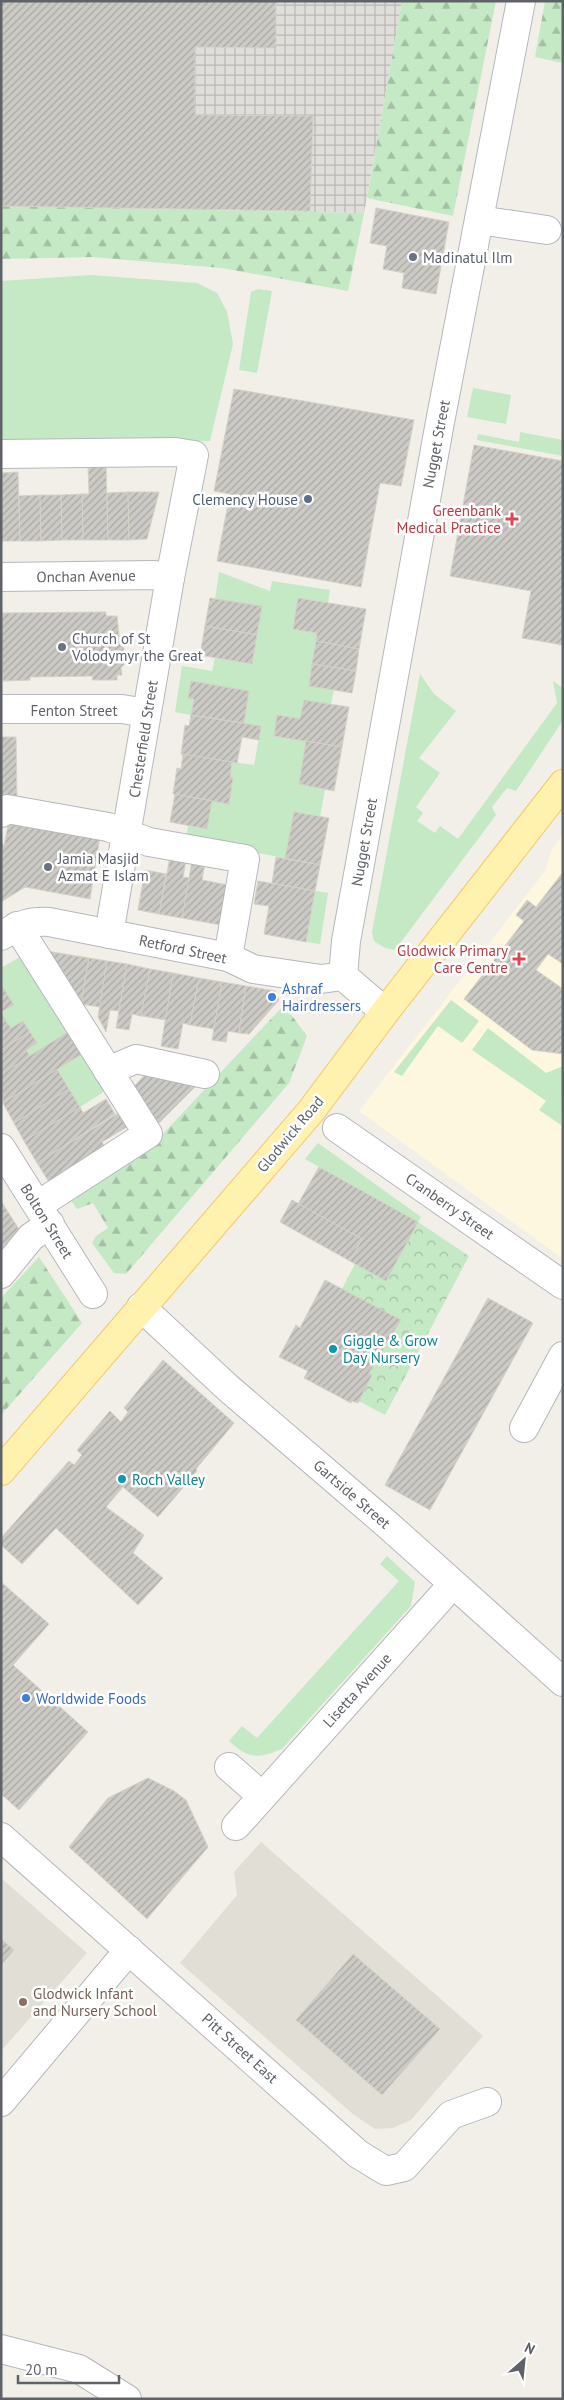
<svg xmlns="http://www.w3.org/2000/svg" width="564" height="2400" font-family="'PT Sans',sans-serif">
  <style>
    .commercial { fill: #fef7e0 }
    .industrial { fill: url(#industrial-grid) }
    .education { fill: #e1ded6 }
    .green { fill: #c5e8c5 }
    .forest { fill: url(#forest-firs) }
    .park { fill: url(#park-crowns) }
    .building { fill: url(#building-hatch); stroke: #d6d1c6 }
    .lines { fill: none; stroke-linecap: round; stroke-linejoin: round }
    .minor-casing { stroke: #b5b8bc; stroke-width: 30 }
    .major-casing { stroke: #f2c960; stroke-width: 30 }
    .minor { stroke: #fff; stroke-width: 28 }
    .major { stroke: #fff2af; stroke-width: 28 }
    .worship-dot { fill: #6b7280; stroke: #fff; stroke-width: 2 }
    .service-dot { fill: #5c6f8a; stroke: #fff; stroke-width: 2 }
    .health-dot { fill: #e0444e; stroke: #fff; stroke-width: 2 }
    .shop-dot { fill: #3f7fe0; stroke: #fff; stroke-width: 2 }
    .culture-dot { fill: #0f9aa8; stroke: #fff; stroke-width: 2 }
    .education-dot { fill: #8d6e63; stroke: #fff; stroke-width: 2 }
    .labels { text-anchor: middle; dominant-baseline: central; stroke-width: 5; stroke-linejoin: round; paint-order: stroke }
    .worship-label { font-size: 15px; fill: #5b616d; stroke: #fff; text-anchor: start }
    .street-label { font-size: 15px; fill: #5f6368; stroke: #fff }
    .service-label { font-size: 15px; fill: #4e5e75; stroke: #fff; text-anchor: end }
    .health-label { font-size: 15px; fill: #be3a42; stroke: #fff; text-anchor: end }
    .shop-label { font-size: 15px; fill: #366cbe; stroke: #fff; text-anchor: start }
    .culture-label { font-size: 15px; fill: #0d838f; stroke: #fff; text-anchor: start }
    .education-label { font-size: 15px; fill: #785e54; stroke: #fff; text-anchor: start }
  </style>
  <defs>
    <pattern id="industrial-grid" width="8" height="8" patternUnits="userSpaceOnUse" patternTransform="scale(1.25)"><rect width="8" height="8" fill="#e0deda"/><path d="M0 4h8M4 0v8" fill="none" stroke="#b9b8b5"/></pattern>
    <pattern id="forest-firs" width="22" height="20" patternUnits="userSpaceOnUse" patternTransform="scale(1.25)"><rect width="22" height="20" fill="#c5e8c5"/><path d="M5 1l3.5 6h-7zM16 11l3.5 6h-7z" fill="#a3c0a4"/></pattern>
    <pattern id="park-crowns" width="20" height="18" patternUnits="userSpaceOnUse" patternTransform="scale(1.25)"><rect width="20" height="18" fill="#c5e8c5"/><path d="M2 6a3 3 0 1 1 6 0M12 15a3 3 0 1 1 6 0" fill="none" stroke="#a3c0a4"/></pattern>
    <pattern id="building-hatch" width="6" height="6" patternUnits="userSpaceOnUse" patternTransform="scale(1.25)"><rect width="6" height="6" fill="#cccac5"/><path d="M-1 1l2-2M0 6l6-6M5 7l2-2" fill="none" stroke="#a9a8a4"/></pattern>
  </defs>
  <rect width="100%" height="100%" fill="#f1efe8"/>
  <path class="commercial" d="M563 834V1259L359 1111 545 871 552 849Z"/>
  <path class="industrial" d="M1 1H402L364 213 1 206Z"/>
  <g class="education">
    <path d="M261 1842 483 2036 411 2120 393 2128 375 2129 354 2115 180 1963 237 1895 234 1872Z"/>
    <path d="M1 1878 87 1953 1 2051Z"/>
  </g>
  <g class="green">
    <path d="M91 275 197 283 217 293 227 312 233 344 210 441 1 444V281Z"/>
    <path d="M258 289 272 291 257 373 239 370 251 292Z"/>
    <path d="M473 388 511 395 506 424 467 417Z"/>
    <path d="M520 432 563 440V456L477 440 478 434 519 442Z"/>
    <path d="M219 572 270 591 272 581 330 590 328 603 298 598 293 628 317 633 309 685 334 690 331 704 304 700 300 719 274 736 306 741 299 784 325 789 320 817 294 812 285 858 186 840 188 826 207 829 212 801 229 804 233 778 230 777 232 762 254 765 261 727 244 723 249 691 191 681 188 697 194 699 191 715 175 712 182 666 212 671 215 658 252 664 262 606 215 599Z"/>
    <path d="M420 674 434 694 456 711 419 758 440 773 416 807 423 813 417 821 435 833 440 826 458 839 557 703 553 681 563 688V720L516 791 507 788 492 807 496 815 395 950 385 948 374 941 372 932Z"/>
    <path d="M315 891 328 893 320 944 306 942Z"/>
    <path d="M25 954 71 1030 30 1056 26 1050 37 1043 23 1021 11 1028 1 1013 14 1005 1 985V968Z"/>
    <path d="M451 1000 479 1021 462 1043 438 1026 402 1076 394 1072Z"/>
    <path d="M488 1028 546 1073 563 1066 561 1125 539 1110 546 1101 472 1050Z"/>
    <path d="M85 1052 108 1089 80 1107 57 1069Z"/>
    <path d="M318 1143 421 1217 418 1222 305 1159Z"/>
    <path d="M387 1556 415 1582 411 1606 282 1749C257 1759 249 1759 229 1741L242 1726 257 1738 399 1581 380 1564Z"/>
  </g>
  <g class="forest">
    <path d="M402 1H496L453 216 367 198Z"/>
    <path d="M545 1H563V63L535 57Z"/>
    <path d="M1 206 364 213 348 291 222 268 92 257 1 259Z"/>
    <path d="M284 1005 307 1036 289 1083 126 1274 114 1273 92 1243 96 1236 108 1228 93 1203 77 1209 69 1198 161 1136Z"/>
    <path d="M39 1257 82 1323 1 1415V1298Z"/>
  </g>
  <path class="park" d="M418 1222 469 1256 385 1415 359 1401 372 1375 369 1373 401 1320 342 1289 355 1264 386 1280Z"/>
  <g class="building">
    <path d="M1 1H276V48L195 47V115L313 116 310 211 1 206Z"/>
    <path d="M376 208 449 222 436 294 402 288 404 273 383 269 387 246 370 243Z"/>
    <path d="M234 389 414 420 401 486 380 483 361 587 217 561 230 494 214 491Z"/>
    <path d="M474 445 563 461V645L522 638 531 591 450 576Z"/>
    <path d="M106 464 108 540H83L82 494H89L88 465Z"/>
    <path d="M18 472 20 541H1L2 473Z"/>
    <path d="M128 492 129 540H108L107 493Z"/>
    <path d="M128 492H159L147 539 129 540Z"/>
    <path d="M82 494 83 540H62L61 495Z"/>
    <path d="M40 495 41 541H20L19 496Z"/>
    <path d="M40 495H61L62 540 41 541Z"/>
    <path d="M210 598 262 606 257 635 205 626Z"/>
    <path d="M298 598 366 609 359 649 316 641 317 633 293 629Z"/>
    <path d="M106 612V616H117L120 645 124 648V665L121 667 122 675H117V680H92L93 676 30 677V680L3 681 1 613Z"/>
    <path d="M205 626 257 635 252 664 200 655Z"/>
    <path d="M316 641 359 649 356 671 312 664Z"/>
    <path d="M312 664 356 671 352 693 309 686Z"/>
    <path d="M191 681 249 691 244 723 191 715 194 699 188 698Z"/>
    <path d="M304 700 349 707 342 747 274 736 277 715 300 719Z"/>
    <path d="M191 715 261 726 259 740 242 737 237 763 181 754 185 725 189 726Z"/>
    <path d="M1 737H16L17 800H1Z"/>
    <path d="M306 741 342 747 334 791 299 784Z"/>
    <path d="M183 754 232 762 230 777 233 778 229 804 173 794 177 768 181 769Z"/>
    <path d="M175 794 212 801 207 829 170 822Z"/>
    <path d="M294 812 329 818 320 865 285 858Z"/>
    <path d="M10 815 101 830 90 899 25 887 1 902V841L4 846Z"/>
    <path d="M170 857 186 860 183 877 190 878 182 918 159 914Z"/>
    <path d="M276 857 320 865 315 891 272 883Z"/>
    <path d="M192 861 205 863 202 880 228 885 221 925 182 918Z"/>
    <path d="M145 870 166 874 159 914 138 910Z"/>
    <path d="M563 872V964L548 954 536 970 563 989V1054L532 1050 464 999 524 921 516 915 527 900 536 907Z"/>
    <path d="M258 881 315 891 306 942 264 934 269 906 254 904Z"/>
    <path d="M40 950 89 958 81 1004Z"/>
    <path d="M89 958 107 961 100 1007 81 1004Z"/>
    <path d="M107 961 127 964 119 1011 110 1010 106 1032 98 1017Z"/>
    <path d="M127 964 150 969 141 1016 132 1014 129 1030 116 1028Z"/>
    <path d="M150 969 173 973 166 1020 141 1016Z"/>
    <path d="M173 973 199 978 190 1025 183 1023 178 1049 161 1046Z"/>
    <path d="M199 978 222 982 214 1029 190 1025Z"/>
    <path d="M222 982 246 986 239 1033 228 1031 226 1042 212 1040Z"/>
    <path d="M1 985 7 994 1 998Z"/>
    <path d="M246 986 275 991 279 1000 249 1034 239 1033Z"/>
    <path d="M7 994 14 1005 1 1012V998Z"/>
    <path d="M1 1013 6 1021 1 1024Z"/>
    <path d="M6 1021 11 1028 23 1021 30 1032 1 1050V1024Z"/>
    <path d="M71 1030 85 1052 3 1103 1 1074Z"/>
    <path d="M30 1032 37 1043 26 1050 30 1056 1 1074V1050Z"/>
    <path d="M57 1069 69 1089 14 1123 3 1103Z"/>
    <path d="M150 1069 202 1080 152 1130 129 1092Z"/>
    <path d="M69 1089 80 1107 24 1141 14 1123Z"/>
    <path d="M106 1099 115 1114 37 1163 24 1141 80 1107 83 1113Z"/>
    <path d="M122 1111 130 1125 102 1142 105 1148 49 1182 37 1163Z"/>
    <path d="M319 1167 418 1222 386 1281 350 1261 362 1239 298 1204Z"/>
    <path d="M292 1200 362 1239 350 1261 280 1222Z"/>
    <path d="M1 1201 8 1212 1 1216Z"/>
    <path d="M8 1212 22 1234 1 1258V1216Z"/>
    <path d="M325 1280 401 1320 369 1373 372 1375 358 1403 352 1401 351 1403 304 1378 308 1371 279 1357 296 1325 300 1328Z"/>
    <path d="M488 1298 533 1323 430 1510 385 1485Z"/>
    <path d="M163 1360 234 1423 196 1469 197 1471 158 1517 123 1487 106 1507 144 1535 133 1553 163 1578 138 1605 56 1528 22 1564 1 1545V1538L69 1461 74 1465 82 1455 77 1450 110 1411 121 1422 128 1412 124 1408Z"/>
    <path d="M1 1582 49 1624 13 1665 88 1732 19 1810 1 1794Z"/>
    <path d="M148 1778 174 1791 186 1800 208 1847 147 1919 69 1847 108 1798Z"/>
    <path d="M1 1939 14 1950 1 1965Z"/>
    <path d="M353 1954 440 2029 382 2095 296 2020Z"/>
  </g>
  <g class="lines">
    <defs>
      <g id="minor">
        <path d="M479 220 547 230"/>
        <path d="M1 454 175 452 194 455 170 578 109 934"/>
        <path d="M1 577 154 575 170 578"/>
        <path d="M1 709H122L146 713"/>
        <path d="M1 813 7 809 108 827 149 842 245 859 228 957"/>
        <path d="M17 926 148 1134 38 1205"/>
        <path d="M1 936C18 925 30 921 49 922L228 957 253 969 321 979 343 976 385 1012"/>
        <path d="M343 976 346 941 440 422 521 1"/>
        <path d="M108 1071 136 1059 205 1074"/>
        <path d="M337 1128 563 1285"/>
        <path d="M1 1148 93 1294"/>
        <path d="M1 1274 31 1237 50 1224"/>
        <path d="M141 1307 227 1387 389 1526 563 1682"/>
        <path d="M524 1428 563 1356"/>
        <path d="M229 1767 262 1796"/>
        <path d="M236 1826 453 1584"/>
        <path d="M1 1837 358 2154 386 2171 404 2167 451 2115 487 2102"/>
        <path d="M1 2102 129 1950"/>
        <path d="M1 2349 79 2369 127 2399"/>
      </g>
      <path id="major" d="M1 1471 311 1111 385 1012 563 784"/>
    </defs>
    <use href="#minor" class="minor-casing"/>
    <use href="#major" class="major-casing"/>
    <use href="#minor" class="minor"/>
    <use href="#major" class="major"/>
  </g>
  <g class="worship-dot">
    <circle cx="413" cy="257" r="5"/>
    <circle cx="62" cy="647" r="5"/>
    <circle cx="48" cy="867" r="5"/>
  </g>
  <circle class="service-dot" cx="308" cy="499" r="5"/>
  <g class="health-dot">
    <path d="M509.5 511.5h5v5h5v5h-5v5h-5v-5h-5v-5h5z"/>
    <path d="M516.5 951.5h5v5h5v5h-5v5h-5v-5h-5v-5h5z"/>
  </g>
  <g class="shop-dot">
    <circle cx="272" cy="997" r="5"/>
    <circle cx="26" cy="1698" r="5"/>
  </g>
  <g class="culture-dot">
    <circle cx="333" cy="1349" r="5"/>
    <circle cx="122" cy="1479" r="5"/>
  </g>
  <circle class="education-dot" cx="23" cy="2002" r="5"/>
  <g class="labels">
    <g class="worship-label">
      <text x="423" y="257">Madinatul Ilm</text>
      <text x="72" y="638">Church of St<tspan x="72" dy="17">Volodymyr the Great</tspan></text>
      <text x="58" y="858">Jamia Masjid<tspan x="58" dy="17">Azmat E Islam</tspan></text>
    </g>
    <g class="street-label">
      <text transform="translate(436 444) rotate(-79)">Nugget Street</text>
      <text transform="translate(86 576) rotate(-1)">Onchan Avenue</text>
      <text x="74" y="710">Fenton Street</text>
      <text transform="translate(143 739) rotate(-81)">Chesterfield Street</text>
      <text transform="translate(364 842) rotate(-80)">Nugget Street</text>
      <text transform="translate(183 949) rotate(12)">Retford Street</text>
      <text transform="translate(290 1134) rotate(-50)">Glodwick Road</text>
      <text transform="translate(450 1206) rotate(35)">Cranberry Street</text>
      <text transform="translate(47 1221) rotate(58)">Bolton Street</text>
      <text transform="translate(352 1494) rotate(41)">Gartside Street</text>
      <text transform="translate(357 1690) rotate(-48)">Lisetta Avenue</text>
      <text transform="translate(240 2048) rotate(42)">Pitt Street East</text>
    </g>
    <g class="service-label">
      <text x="298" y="499">Clemency House</text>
    </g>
    <g class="health-label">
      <text x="501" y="510">Greenbank<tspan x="501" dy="17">Medical Practice</tspan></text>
      <text x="508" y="950">Glodwick Primary<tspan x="508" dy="17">Care Centre</tspan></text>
    </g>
    <g class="shop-label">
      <text x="282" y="988">Ashraf<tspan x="282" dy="17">Hairdressers</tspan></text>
      <text x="36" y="1698">Worldwide Foods</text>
    </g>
    <g class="culture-label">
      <text x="343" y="1340">Giggle &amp; Grow<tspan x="343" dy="17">Day Nursery</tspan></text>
      <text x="132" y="1479">Roch Valley</text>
    </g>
    <g class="education-label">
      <text x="33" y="1993">Glodwick Infant<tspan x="33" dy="17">and Nursery School</tspan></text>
    </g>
  </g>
  <rect width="564" height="2400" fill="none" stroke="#5f6368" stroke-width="5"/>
  <g transform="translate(524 2360) rotate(27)" stroke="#ffffff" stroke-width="4" paint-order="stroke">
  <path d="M0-4L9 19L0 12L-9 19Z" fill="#5f6368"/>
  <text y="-8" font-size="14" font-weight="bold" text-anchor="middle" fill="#5f6368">N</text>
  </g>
  <path d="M18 2375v8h101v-8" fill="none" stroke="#5f6368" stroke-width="2.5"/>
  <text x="25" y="2375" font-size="15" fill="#5f6368" stroke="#ffffff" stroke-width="4" paint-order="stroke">20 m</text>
</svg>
